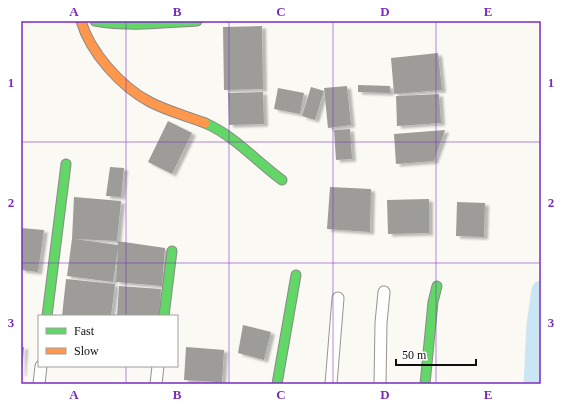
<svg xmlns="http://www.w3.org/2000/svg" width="562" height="405" font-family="Georgia,serif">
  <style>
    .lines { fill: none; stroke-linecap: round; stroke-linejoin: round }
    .river { stroke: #cae6f4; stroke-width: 19 }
    .building { fill: #9e9c99; filter: url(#shadow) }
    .street-casing { stroke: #949492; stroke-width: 13 }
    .fast-casing { stroke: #8b8a88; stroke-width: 11 }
    .slow-casing { stroke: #8b8a88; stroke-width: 11 }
    .street { stroke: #fefefd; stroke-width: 11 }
    .fast { stroke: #63d668; stroke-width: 9 }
    .slow { stroke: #ff974d; stroke-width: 9 }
    .grid { fill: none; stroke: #7b2cbf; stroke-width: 1; stroke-opacity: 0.55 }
    .neatline { fill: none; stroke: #7b2cbf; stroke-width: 1.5 }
    .grid-label { font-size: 13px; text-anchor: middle; font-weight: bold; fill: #7b2cbf }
  </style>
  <defs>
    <filter id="shadow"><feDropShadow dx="4" dy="2.5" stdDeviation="1" flood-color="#0004"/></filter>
  </defs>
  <rect width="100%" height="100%" fill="#faf9f4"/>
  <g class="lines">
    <path class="river" d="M533 384 536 325 541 290"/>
  </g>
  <g class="building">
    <path d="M262 26 263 89 224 90 223 27Z"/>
    <path d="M438 53 442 90 394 94 391 58Z"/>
    <path d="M358 85 390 86V93L358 92Z"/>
    <path d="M347 86 351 125 328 128 324 88Z"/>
    <path d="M311 87 324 91 315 120 302 116Z"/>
    <path d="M278 88 304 93 300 114 274 109Z"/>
    <path d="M263 92 264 124 229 125 228 93Z"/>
    <path d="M439 94 441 123 397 126 396 96Z"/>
    <path d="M168 121 192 133 172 174 148 162Z"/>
    <path d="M350 129 352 159 336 160 334 130Z"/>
    <path d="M445 130 434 161 396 164 394 134Z"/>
    <path d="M110 167 124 168 121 197 106 196Z"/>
    <path d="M330 187 371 189 370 232 327 229Z"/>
    <path d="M74 197 121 201 117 241 75 239 118 245 117 241 165 248 162 286 116 282 118 248 113 282 67 276 72 239Z"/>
    <path d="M429 199V233L388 234 387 200Z"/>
    <path d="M457 202 485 203 484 237 456 236Z"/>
    <path d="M21 228 44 230 38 272 21 270Z"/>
    <path d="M66 279 115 284 111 316H62Z"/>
    <path d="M119 286 161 289 159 316H117Z"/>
    <path d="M243 325 271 332 264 360 238 353Z"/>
    <path d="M21 347H24L22 374H21Z"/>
    <path d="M186 347 224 350 222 382H217V384H206L217 382 184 380Z"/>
  </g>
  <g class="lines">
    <defs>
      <g id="street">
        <path d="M39 384 41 366"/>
        <path d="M156 384 158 366"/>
        <path d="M331 384 338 298"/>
        <path d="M380 384 381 323 384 292"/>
      </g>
      <g id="fast">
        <path d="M95 21C129 27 163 23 197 21"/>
        <path d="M205 123C235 136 256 161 282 180"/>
        <path d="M47 316 66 164"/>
        <path d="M164 316 172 251"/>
        <path d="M277 384 296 275"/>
        <path d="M425 384 433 302 437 286"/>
      </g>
      <path id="slow" d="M81 21C90 52 121 87 150 102 167 111 187 116 205 123"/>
    </defs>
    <use href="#street" class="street-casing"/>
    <use href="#fast" class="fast-casing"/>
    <use href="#slow" class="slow-casing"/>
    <use href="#street" class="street"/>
    <use href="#fast" class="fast"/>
    <use href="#slow" class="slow"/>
  </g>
  <path class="grid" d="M126 21V316M229 21V384M333 21V384M436 21V384M21 142H541M21 263H541M126 366V384"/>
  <rect width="562" height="405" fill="none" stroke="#ffffff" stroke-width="44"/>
  <rect x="38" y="315" width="140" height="52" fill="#ffffff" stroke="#9f9f9f"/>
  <rect x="46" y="328" width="20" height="6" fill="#63d668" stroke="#9f9f9f"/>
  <text x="74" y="335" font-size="12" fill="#0e0e0e">Fast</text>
  <rect x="46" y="348" width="20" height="6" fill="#ff974d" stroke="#9f9f9f"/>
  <text x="74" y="355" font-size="12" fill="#0e0e0e">Slow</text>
  <path d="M396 359v6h80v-6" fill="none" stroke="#0e0e0e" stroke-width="2"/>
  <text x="402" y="359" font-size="12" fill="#0e0e0e" stroke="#ffffff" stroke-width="3" paint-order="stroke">50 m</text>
  <rect x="22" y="22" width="518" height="361" class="neatline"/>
  <g class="grid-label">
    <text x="74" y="16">A</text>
    <text x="177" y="16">B</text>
    <text x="281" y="16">C</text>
    <text x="385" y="16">D</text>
    <text x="488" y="16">E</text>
    <text x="11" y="87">1</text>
    <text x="551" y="87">1</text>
    <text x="11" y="207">2</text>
    <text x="551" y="207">2</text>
    <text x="11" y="327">3</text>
    <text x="551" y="327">3</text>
    <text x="74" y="399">A</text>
    <text x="177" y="399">B</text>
    <text x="281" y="399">C</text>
    <text x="385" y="399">D</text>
    <text x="488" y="399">E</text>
  </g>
</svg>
